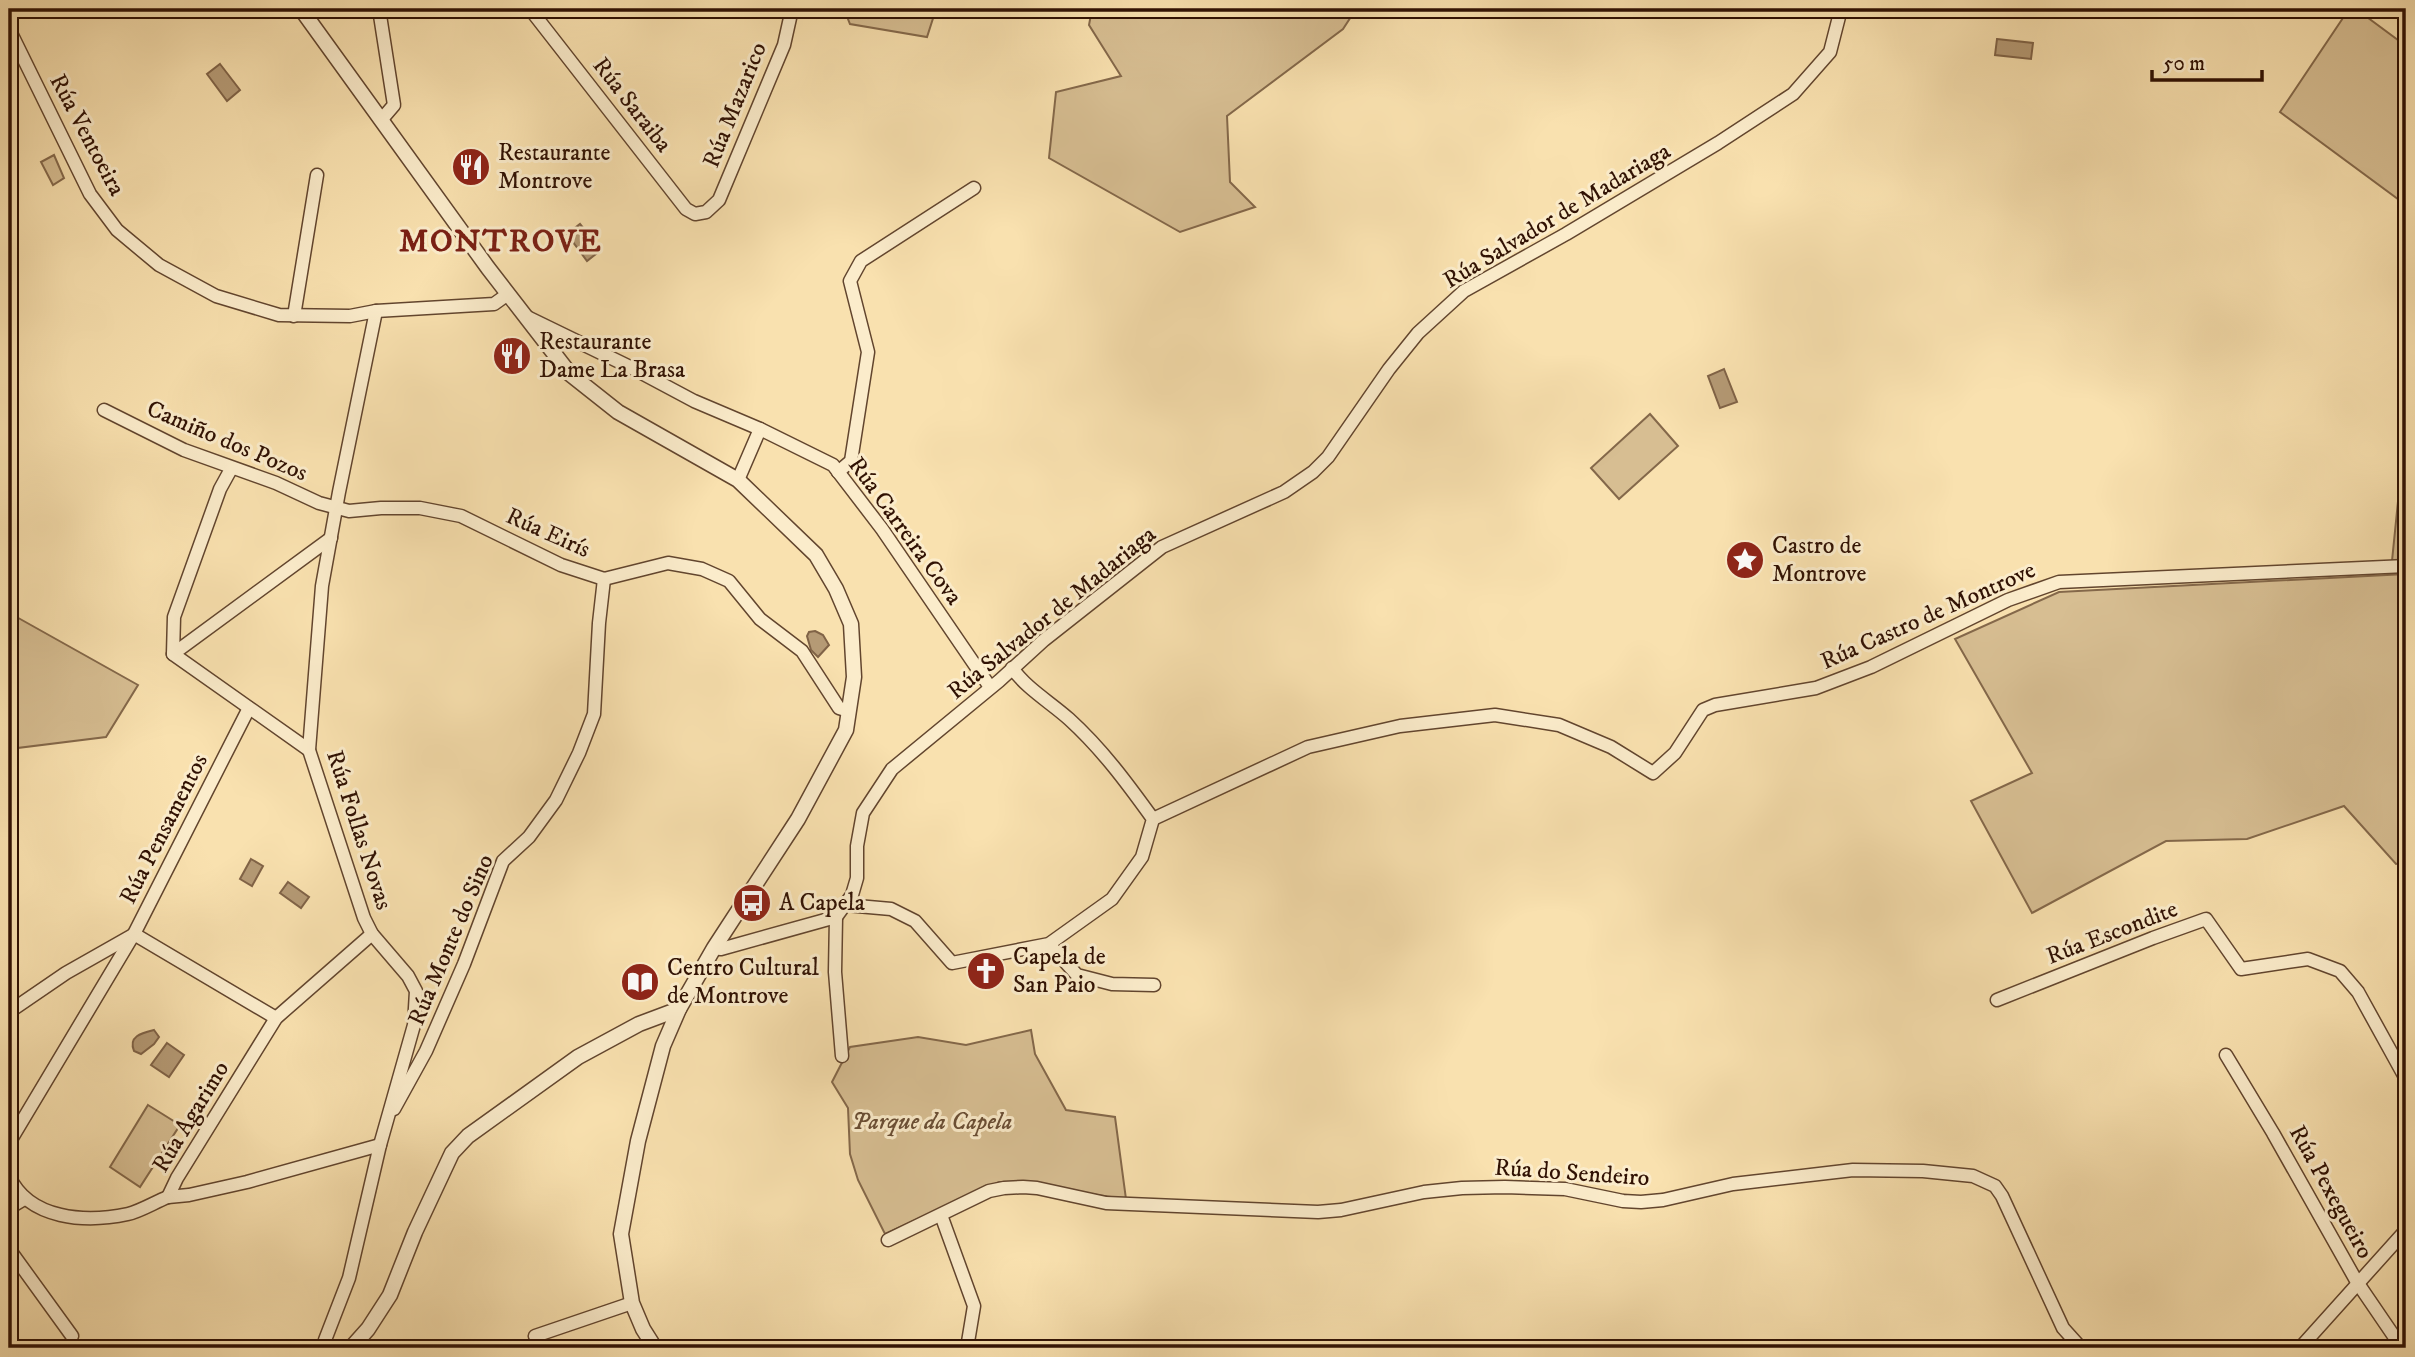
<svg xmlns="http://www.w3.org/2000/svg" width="2415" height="1357" font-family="'IM FELL DW Pica',serif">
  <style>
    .green { fill: #d7be92; stroke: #84684a; stroke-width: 2 }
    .water { fill: #b59a75; stroke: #806347; stroke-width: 2 }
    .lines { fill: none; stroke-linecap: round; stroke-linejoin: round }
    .minor-casing { stroke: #62452e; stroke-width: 15 }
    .tertiary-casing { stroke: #62452e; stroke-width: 17 }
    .minor { stroke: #fbeccb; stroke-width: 12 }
    .tertiary { stroke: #fbeccb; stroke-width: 14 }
    .labels { text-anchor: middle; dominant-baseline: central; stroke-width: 6; stroke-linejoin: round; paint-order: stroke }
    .street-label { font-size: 24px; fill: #301103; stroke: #fbeccb }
    .poi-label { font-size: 24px; fill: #301103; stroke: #fbeccb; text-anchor: start }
    .park-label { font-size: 24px; font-style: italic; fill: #6a4e35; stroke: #fbeccb }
    .district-label { font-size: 32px; font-weight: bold; letter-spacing: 2px; fill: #7a1f14; stroke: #fbeccb }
  </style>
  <rect width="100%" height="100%" fill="#f9e1af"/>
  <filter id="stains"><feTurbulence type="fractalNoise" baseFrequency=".00286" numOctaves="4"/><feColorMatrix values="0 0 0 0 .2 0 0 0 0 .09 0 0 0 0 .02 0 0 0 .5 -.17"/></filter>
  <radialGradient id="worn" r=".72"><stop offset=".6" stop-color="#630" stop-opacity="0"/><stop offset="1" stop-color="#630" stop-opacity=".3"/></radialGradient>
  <g class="green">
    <path d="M844 9H936L927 37 850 24Z"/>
    <path d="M1092 9H1356L1343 29 1227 116 1230 182 1255 207 1180 232 1049 158 1056 92 1121 76 1089 25Z"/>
    <path d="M2349 9H2356L2406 46V205L2280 112Z"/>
    <path d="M54 155 64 178 53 185 41 162Z"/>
    <path d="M1650 414 1678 446 1619 499 1591 468Z"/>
    <path d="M2405 432 2406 561H2392Z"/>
    <path d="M2406 574V862L2396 864 2344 806 2247 839 2166 841 2032 913 1971 801 2032 773 1955 639 2059 592Z"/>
    <path d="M13 615 138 685 106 737 9 749V626Z"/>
    <path d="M1031 1030 1035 1054 1066 1110 1115 1117 1126 1199 1076 1192 1036 1182H999L885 1234 858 1180 850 1154 848 1108 832 1082 850 1047 918 1037 966 1045Z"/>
    <path d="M148 1105 180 1125 140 1187 110 1167Z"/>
  </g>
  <g class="water">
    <path d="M1997 39 2033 43 2031 59 1995 55Z"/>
    <path d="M220 64 240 90 227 101 207 74Z"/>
    <path d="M580 224 601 250 587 261 567 234Z"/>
    <path d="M1724 369 1737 402 1720 408 1708 376Z"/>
    <path d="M815 631 823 635 829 645 818 657 811 650 807 636 809 632Z"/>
    <path d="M251 859 263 866 252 886 240 879Z"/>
    <path d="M288 882 309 897 301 908 280 893Z"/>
    <path d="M154 1030 159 1037 154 1044 141 1054 134 1051C128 1036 142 1033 154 1030Z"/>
    <path d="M167 1043 184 1055 169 1077 151 1065Z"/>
  </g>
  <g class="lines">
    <defs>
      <g id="minor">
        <path d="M379 9 394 105 382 119"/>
        <path d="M530 9 686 209 695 214 706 212 719 200 784 45 792 9"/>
        <path d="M9 29 90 194 117 230 159 265 216 296 279 315 350 316 376 311"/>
        <path d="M294 316 317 175"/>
        <path d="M527 317 634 369 694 401 760 429 833 465 882 529 990 687"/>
        <path d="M104 410 184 450 276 483 319 503 349 511 381 508H420L461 516 561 565 604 579 668 563 702 569 729 581 760 619 802 651 839 708 849 711"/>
        <path d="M231 469 220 489 174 617 173 654 309 750"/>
        <path d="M838 472 851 461 868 352 850 281 861 261 974 188"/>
        <path d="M738 480 760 429"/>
        <path d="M173 654 331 538"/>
        <path d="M249 708 134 934 276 1018"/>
        <path d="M1153 819 1308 747 1400 726 1495 715 1559 725 1611 747 1653 773 1675 753 1703 710 1715 705 1816 688 1871 667 2008 600 2059 582 2406 566"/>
        <path d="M846 905 891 909 915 921 952 963 1049 944 1112 899 1142 857 1153 819C1127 783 1102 749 1069 719 1050 702 1027 689 1012 668"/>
        <path d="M836 917 835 972 842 1056"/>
        <path d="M372 934 276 1018 177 1178 168 1197 189 1195 247 1182 380 1145"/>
        <path d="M1049 944 1077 975 1112 984 1154 985"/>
        <path d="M714 948 721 949 836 917 852 895 857 878V846L863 813 892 769 999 681 1044 640 1162 547 1284 492 1313 472 1328 457 1389 369 1418 333 1464 291 1566 234 1718 143 1793 94 1830 52 1841 9"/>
        <path d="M1997 1000 2153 938 2206 919 2241 969 2308 959 2340 971 2358 992 2406 1079"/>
        <path d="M9 1012 66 973 133 935"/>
        <path d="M2226 1055 2273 1133 2357 1282 2402 1348"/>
        <path d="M394 1109 426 1051 464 964 503 861 529 837 556 800 579 753 594 714 599 623 604 579"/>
        <path d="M9 1143 134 934"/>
        <path d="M9 1176C29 1220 86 1223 128 1214 141 1211 155 1202 168 1197"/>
        <path d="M9 1208 24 1199"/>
        <path d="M941 1215 974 1306 967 1348"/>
        <path d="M888 1240 989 1191 1004 1188 1023 1187 1037 1188 1106 1203 1318 1212 1341 1210 1424 1192 1462 1188 1505 1187 1565 1189 1623 1201 1641 1202 1663 1200 1733 1184 1853 1170 1923 1171 1973 1176 1995 1186 2002 1196 2063 1328 2081 1348"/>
        <path d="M9 1249 72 1336"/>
        <path d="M535 1336 632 1303"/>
        <path d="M329 1348 325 1340 349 1278 380 1145 414 1025 416 991 408 976 372 934 364 918 309 750 322 586 339 492 376 311 494 304 508 294"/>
        <path d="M2300 1348 2406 1230"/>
      </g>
      <g id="tertiary">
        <path d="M301 9 488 268 570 374 618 412 738 480 816 555 836 589 851 624 854 677 846 730 798 819 714 948 679 1009 663 1046 638 1141 621 1234 632 1303 643 1329 655 1348"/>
        <path d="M351 1348 368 1329 390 1295 415 1232 452 1153 468 1136 578 1057 639 1024 679 1009"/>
      </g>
    </defs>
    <use href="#minor" class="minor-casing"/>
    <use href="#tertiary" class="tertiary-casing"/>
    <use href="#minor" class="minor"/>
    <use href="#tertiary" class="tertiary"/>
  </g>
  <defs>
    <symbol id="restaurant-disc" viewBox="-11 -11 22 22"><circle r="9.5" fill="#8f2418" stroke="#fbeccb"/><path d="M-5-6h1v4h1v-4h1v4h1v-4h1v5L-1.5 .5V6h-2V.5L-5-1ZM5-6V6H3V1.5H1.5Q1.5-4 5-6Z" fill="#fff"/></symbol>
    <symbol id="sight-disc" viewBox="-11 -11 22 22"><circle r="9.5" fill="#8f2418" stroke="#fbeccb"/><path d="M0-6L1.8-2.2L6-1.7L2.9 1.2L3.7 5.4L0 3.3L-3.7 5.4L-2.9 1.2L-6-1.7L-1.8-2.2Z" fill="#fff"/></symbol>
    <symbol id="bus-disc" viewBox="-11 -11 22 22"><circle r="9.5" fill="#8f2418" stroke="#fbeccb"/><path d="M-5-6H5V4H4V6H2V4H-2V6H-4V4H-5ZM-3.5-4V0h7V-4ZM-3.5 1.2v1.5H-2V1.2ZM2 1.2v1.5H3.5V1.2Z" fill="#fff"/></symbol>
    <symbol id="church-disc" viewBox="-11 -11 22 22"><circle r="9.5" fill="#8f2418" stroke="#fbeccb"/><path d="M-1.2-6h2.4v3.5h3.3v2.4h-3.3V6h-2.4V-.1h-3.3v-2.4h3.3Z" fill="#fff"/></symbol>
    <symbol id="library-disc" viewBox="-11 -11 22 22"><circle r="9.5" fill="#8f2418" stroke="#fbeccb"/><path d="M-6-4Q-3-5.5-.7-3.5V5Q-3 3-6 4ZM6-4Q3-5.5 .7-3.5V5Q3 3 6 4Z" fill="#fff"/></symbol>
  </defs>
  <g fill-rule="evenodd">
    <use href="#restaurant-disc" x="449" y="145" width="44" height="44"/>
    <use href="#restaurant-disc" x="490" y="334" width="44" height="44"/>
    <use href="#sight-disc" x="1723" y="538" width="44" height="44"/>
    <use href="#bus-disc" x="730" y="881" width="44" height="44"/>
    <use href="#church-disc" x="964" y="949" width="44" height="44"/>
    <use href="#library-disc" x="618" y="960" width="44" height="44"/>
  </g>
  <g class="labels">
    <g class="street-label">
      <text transform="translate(632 105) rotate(52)">Rúa Saraiba</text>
      <text transform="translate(735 105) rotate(-68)">Rúa Mazarico</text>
      <text transform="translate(87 135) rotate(62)">Rúa Ventoeira</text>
      <text transform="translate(1557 216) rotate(-31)">Rúa Salvador de Madariaga</text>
      <text transform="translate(227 441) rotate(23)">Camiño dos Pozos</text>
      <text transform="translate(905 531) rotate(54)">Rúa Carreira Cova</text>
      <text transform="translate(548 533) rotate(24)">Rúa Eirís</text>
      <text transform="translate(1052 613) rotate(-39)">Rúa Salvador de Madariaga</text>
      <text transform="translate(1928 616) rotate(-24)">Rúa Castro de Montrove</text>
      <text transform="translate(164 829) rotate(-63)">Rúa Pensamentos</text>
      <text transform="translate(359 830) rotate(72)">Rúa Follas Novas</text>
      <text transform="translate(2112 933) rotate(-21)">Rúa Escondite</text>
      <text transform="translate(451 940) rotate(-67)">Rúa Monte do Sino</text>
      <text transform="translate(191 1117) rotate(-59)">Rúa Agarimo</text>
      <text transform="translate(1572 1173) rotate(4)">Rúa do Sendeiro</text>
      <text transform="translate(2331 1192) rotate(61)">Rúa Pexegueiro</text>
    </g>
    <g class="poi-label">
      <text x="498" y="153">Restaurante<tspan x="498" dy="28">Montrove</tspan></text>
      <text x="539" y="342">Restaurante<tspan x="539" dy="28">Dame La Brasa</tspan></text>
      <text x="1772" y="546">Castro de<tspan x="1772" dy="28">Montrove</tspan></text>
      <text x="779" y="903">A Capela</text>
      <text x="1013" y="957">Capela de<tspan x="1013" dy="28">San Paio</tspan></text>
      <text x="667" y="968">Centro Cultural<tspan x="667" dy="28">de Montrove</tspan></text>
    </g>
    <g class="park-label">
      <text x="932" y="1122">Parque da Capela</text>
    </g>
    <g class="district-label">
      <text x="501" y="242">MONTROVE</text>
    </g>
  </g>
  <rect width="2415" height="1357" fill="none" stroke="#f9e1af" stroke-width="35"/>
  <rect x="10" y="10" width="2394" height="1336" fill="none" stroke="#301103" stroke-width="3.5"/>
  <rect x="18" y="18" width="2380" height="1322" fill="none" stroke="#301103" stroke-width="2"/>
  <path d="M2152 70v10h110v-10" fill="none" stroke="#301103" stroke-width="3.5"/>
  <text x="2163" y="70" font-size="21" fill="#301103" stroke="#fbeccb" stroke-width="5" paint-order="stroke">50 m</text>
  <rect width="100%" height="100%" filter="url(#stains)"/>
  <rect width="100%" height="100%" fill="url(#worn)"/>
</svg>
